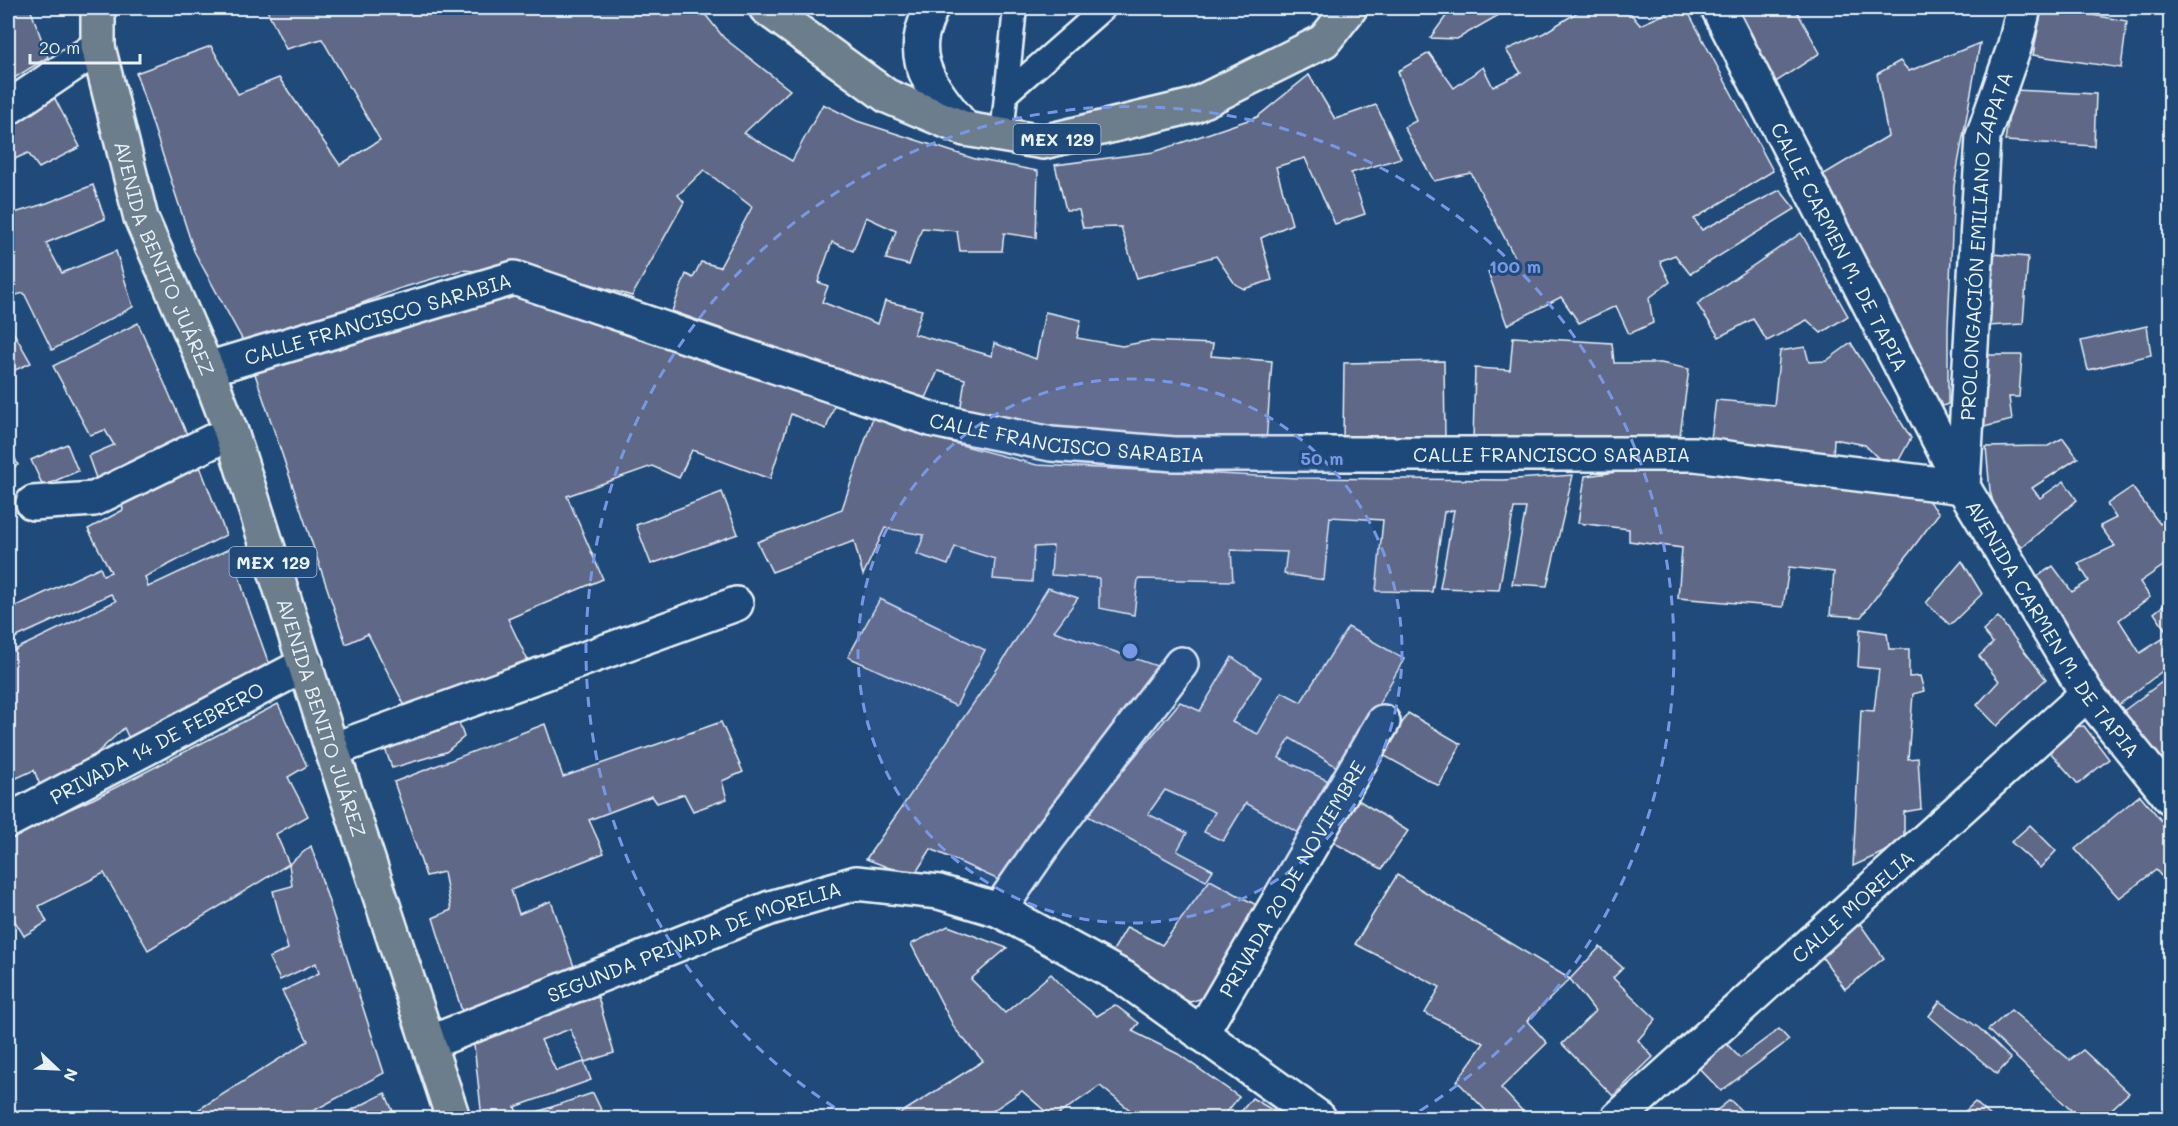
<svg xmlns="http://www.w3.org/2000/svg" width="2178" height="1126" font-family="Mali,sans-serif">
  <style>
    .building { fill: #616887; stroke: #e8f1f8; stroke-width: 1.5 }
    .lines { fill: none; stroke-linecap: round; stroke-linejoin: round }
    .lane-casing { stroke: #e8f1f8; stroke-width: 27 }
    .street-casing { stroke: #e8f1f8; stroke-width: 38 }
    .primary-casing { stroke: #e8f1f8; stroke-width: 38 }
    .lane { stroke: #1f4a7a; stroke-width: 22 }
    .street { stroke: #1f4a7a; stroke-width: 33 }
    .primary { stroke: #6c7d8b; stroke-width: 33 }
    .ring { fill: none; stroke: #7897e6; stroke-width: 3; stroke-dasharray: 10 8 }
    .labels { text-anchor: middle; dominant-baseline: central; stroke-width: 6; stroke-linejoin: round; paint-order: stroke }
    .shield { fill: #1f4a7a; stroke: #acbfd2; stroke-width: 1.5 }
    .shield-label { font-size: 18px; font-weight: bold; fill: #e8f1f8 }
    .street-label { font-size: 20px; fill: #e8f1f8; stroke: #1f4a7a }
    .centre { fill: #7897e6; stroke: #1f4a7a; stroke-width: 3 }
    .ring-label { font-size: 18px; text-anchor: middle; font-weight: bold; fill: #7897e6; stroke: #1f4a7a; stroke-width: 6; stroke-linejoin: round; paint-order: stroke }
  </style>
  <rect width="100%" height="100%" fill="#1f4a7a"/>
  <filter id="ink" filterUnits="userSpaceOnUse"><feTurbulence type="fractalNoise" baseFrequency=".0167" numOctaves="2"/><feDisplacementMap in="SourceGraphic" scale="12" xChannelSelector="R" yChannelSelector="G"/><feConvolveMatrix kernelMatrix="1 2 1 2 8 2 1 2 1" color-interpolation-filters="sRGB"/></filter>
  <g filter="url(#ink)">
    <g class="building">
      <path d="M8 8H30L48 57 8 82Z"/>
      <path d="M266 8H700L724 38 790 90 744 133 792 161 823 104 857 121 975 159 1038 171 1036 238 1004 233 1002 251H960L957 231 922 228 909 265 886 259 896 231 866 217 853 251 832 242 818 282 828 286 822 302 878 324 885 301 922 310 914 334 992 356 994 343 1036 359 1045 312 1081 320 1077 338 1122 346 1148 341 1213 344 1211 356 1272 361 1266 443 1196 441 1037 426 960 413 965 379 938 371 926 398 839 371 672 311 686 274 693 278 701 262 720 267 752 207 704 170 678 195 684 202 632 296 528 266 474 271 462 270 398 289 247 348 194 251 136 73 211 46 238 94 279 78 340 165 380 140 322 39 286 49Z"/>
      <path d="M1452 8H1511L1457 39 1430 38Z"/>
      <path d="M1584 8H1626L1640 25 1678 8H1686L1773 171 1694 219 1702 230 1780 190 1795 209 1690 274 1675 255 1660 261 1670 282 1649 298 1653 323 1629 334 1616 306 1579 323 1561 297 1507 325 1488 272 1515 258 1471 173 1434 181 1404 127 1416 121 1398 71 1429 53 1454 88 1483 67 1493 87 1521 73 1506 50 1544 33Z"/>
      <path d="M1722 8H1795L1820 53 1762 91Z"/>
      <path d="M2042 8H2052L2127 21 2121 68 2033 55Z"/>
      <path d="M1980 43 1954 186 1948 328V404L1931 411 1814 180 1888 136 1877 74 1900 61 1909 71Z"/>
      <path d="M1309 75 1335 119 1376 105 1401 158 1351 173 1365 214 1335 224 1305 158 1276 167 1292 224 1261 238 1272 280 1244 289 1235 284 1216 256 1137 278 1121 227 1083 228 1079 210H1066L1055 165 1154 152 1257 117Z"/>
      <path d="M2013 90 2096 94 2094 146 2005 141Z"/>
      <path d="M53 95 80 147 39 168 28 153 8 162V128Z"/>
      <path d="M93 185 105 219 46 243 62 273 116 251 133 307 52 350 24 293 8 297V215L47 203Z"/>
      <path d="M1801 233 1848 316 1821 333 1807 320 1767 341 1753 319 1719 337 1697 304Z"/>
      <path d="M1992 254 2028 257 2023 324 1987 326Z"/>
      <path d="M526 290 836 401 826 429 791 414 770 479 692 450 679 478 652 466 567 496 603 579 508 619 531 667 406 708 368 634 346 644 254 371Z"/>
      <path d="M138 323 189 439 97 481 88 456 114 445 105 430 90 435 53 366Z"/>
      <path d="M2147 326 2151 355 2088 370 2081 341Z"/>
      <path d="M14 333 31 363 8 373V336Z"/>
      <path d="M1513 337 1612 343 1614 363H1661L1689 369 1680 435 1473 440 1475 368 1510 370Z"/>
      <path d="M1851 343 1911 438 1899 460 1879 459 1865 445 1834 439 1833 458 1711 439 1716 400 1774 405 1780 351 1805 347 1809 362 1826 361Z"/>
      <path d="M1984 355H2022L2019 397H2009L2012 420 1984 427Z"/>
      <path d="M1444 361 1445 438 1343 439 1344 363Z"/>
      <path d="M873 417 904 430 1037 465 1297 478 1503 480 1573 475 1547 586 1512 584 1526 508H1514L1499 590 1440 588 1454 510 1444 512 1432 592 1376 591 1383 520 1330 517 1324 580 1284 574 1287 552 1231 550 1233 581 1138 579 1134 615 1099 608V578L1051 575 1053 546 1034 547 1032 582 993 579 995 559 955 547 948 565 917 554 924 535 885 528 863 575 854 541 772 572 757 542 842 509Z"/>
      <path d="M2063 438 2078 458 2032 488 2040 498 2064 481 2077 500 2022 547 1999 524 1990 491 1986 447 2048 446Z"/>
      <path d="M8 443 18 465 8 470Z"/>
      <path d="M67 444 78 471 43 486 31 460Z"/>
      <path d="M199 464 226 535 145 577 148 587 231 548 247 603 273 675 133 747 124 728 85 764 44 796 34 770 8 782V653L116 601 111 594 8 641V610L100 567 103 575 111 572 88 529 123 510 121 495Z"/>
      <path d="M1658 467 1788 474 1923 495 1939 513 1861 617 1830 615 1834 572 1789 567 1783 607 1678 598 1682 548 1629 541V529L1578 523 1585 476Z"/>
      <path d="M2132 487 2160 524 2170 518V561L2140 582 2150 597 2119 620 2140 653 2169 635 2154 613 2170 600V665L2116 707 2028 582 2053 566 2072 592 2089 581 2078 563 2115 546 2100 526 2116 518 2107 504Z"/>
      <path d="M722 492 738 534 651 564 636 525Z"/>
      <path d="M1962 561 1982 594 1950 625 1926 603Z"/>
      <path d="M1048 588 1078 598 1054 631 1166 669 1001 881 931 849 913 877 866 859 1002 662Z"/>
      <path d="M880 599 985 650 956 706 848 657Z"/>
      <path d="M1998 617 2046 679 1997 726 1977 705 1999 681 1979 656 1993 643 1983 631Z"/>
      <path d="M1348 627 1404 659 1342 770 1290 738 1279 758 1331 782 1300 834 1246 803 1223 841 1204 832 1215 812 1165 790 1148 814 1187 833 1177 851 1213 870 1206 881 1086 815 1180 702 1200 711 1232 657 1261 677 1232 722 1258 734 1282 692 1301 702Z"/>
      <path d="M1860 629 1887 633 1889 649H1909V677L1920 676 1924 691 1913 694 1908 759 1918 758 1921 809 1904 812V843L1853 866 1861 710 1874 711 1879 669 1858 667Z"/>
      <path d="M2170 676V768L2122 712Z"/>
      <path d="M278 704 307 766 288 777 308 816 276 834 289 864 148 950 104 873 39 906 47 922 24 936 8 910V836L93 799Z"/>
      <path d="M1408 713 1461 744 1439 786 1383 755Z"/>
      <path d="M457 717 464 737 446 752 392 768 382 740Z"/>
      <path d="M721 722 743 772 722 781 727 799 693 811 684 794 657 803 652 796 589 820 604 853 511 890 519 914 551 901 578 978 465 1021 433 918 451 910 444 872 426 876 394 782 545 724 563 777Z"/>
      <path d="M2084 726 2109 759 2078 784 2049 751 2068 735 2059 728Z"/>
      <path d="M2140 795 2170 831V867L2161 876 2156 870 2119 898 2075 849Z"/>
      <path d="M1355 798 1408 831 1382 869 1329 840Z"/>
      <path d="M2030 825 2056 851 2040 868 2011 842Z"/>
      <path d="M311 846 384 1073 300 1118H185L308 1041 282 991 319 973 316 963 280 980 269 958 288 949 273 891 292 886 289 864Z"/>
      <path d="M1397 875 1570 979 1527 1021 1547 1043 1501 1088 1529 1118H1493L1457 1081 1484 1043 1425 1013 1440 987 1355 944Z"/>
      <path d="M1210 880 1260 907 1209 996 1190 1002 1105 964 1127 927 1162 945Z"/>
      <path d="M1858 921 1884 958 1845 989 1820 954Z"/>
      <path d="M948 926 1007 948 971 979 1005 1013 1051 974 1071 995 1097 1016 1115 1005 1139 1023 1132 1031 1178 1054 1239 1097 1222 1118H1140L1100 1086 1053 1118 1022 1091 982 1118H893L983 1061 955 1029 911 944Z"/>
      <path d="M1600 947 1623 968 1613 978 1656 1019 1638 1040 1653 1057 1613 1096 1562 1044 1595 1011 1570 979Z"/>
      <path d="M598 997 614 1053 585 1062 570 1029 541 1040 556 1071 584 1062 591 1080 515 1107 519 1118H482L473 1036Z"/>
      <path d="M1940 1001 1979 1028 2011 1059 1997 1074 1929 1016Z"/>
      <path d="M2011 1010 2070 1060 2083 1050 2129 1093 2102 1118H2079L1988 1030Z"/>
      <path d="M1779 1029 1789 1040 1721 1091 1695 1064 1723 1040 1740 1058Z"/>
      <path d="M385 1093 396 1118H336Z"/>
      <path d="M593 1093 605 1118H519Z"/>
      <path d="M1252 1098 1286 1118H1236Z"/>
      <path d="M1730 1100 1749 1118H1707Z"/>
      <path d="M1975 1102 1993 1118 1959 1117Z"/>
    </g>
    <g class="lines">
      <defs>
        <g id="lane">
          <path d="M1006 94 1104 8"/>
          <path d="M1002 135 1015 8"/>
        </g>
        <g id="street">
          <path d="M931 8C928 16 924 25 922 34 913 71 944 102 965 129"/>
          <path id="s1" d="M1718 8 1963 487 2087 694 2170 797"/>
          <path d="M8 108 98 47"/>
          <path id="s2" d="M207 369 514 278 934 420 1051 444 1174 454H1695L1963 487"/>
          <path id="s3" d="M1963 486 1983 136 2014 48 2024 8"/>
          <path d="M33 503 94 499 231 432"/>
          <path d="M332 750 736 604"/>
          <path id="s4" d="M8 821 306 664"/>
          <path d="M999 910 1047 840 1181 664"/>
          <path id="s5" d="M1201 1034 1383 722"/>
          <path id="s6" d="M429 1043 770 908 856 883 939 892 999 910 1124 978 1319 1118"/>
          <path id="s7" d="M1618 1118 2087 694"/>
        </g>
        <g id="primary">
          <path id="s8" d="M98 8V47L141 218 207 369 231 432 332 750 453 1118"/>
          <path d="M766 8 887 96 965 129 1043 142 1193 106 1324 41 1350 8"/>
        </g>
      </defs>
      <use href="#lane" class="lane-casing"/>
      <use href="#street" class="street-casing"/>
      <use href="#primary" class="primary-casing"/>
      <use href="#lane" class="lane"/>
      <use href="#street" class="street"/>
      <use href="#primary" class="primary"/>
    </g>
  </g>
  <circle cx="1130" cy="651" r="272" fill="#7897e6" fill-opacity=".12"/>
  <g class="ring">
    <circle cx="1130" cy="651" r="272"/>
    <path d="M850 1117A544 544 0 1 1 1410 1117"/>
  </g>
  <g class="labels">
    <g class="shield">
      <rect x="1013.5" y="124" width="87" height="30" rx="4.5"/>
      <rect x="229.5" y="547" width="87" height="30" rx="4.5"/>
    </g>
    <g class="shield-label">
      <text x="1057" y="139">MEX 129</text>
      <text x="273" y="562">MEX 129</text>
    </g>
    <g class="street-label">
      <text stroke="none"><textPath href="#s3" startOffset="242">PROLONGACIÓN EMILIANO ZAPATA</textPath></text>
      <text stroke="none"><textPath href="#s1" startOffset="268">CALLE CARMEN M. DE TAPIA</textPath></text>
      <text stroke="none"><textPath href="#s8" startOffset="261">AVENIDA BENITO JUÁREZ</textPath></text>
      <text stroke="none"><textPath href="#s2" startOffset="178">CALLE FRANCISCO SARABIA</textPath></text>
      <text stroke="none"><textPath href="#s2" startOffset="898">CALLE FRANCISCO SARABIA</textPath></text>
      <text stroke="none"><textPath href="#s2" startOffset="1384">CALLE FRANCISCO SARABIA</textPath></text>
      <text stroke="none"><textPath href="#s1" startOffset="706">AVENIDA CARMEN M. DE TAPIA</textPath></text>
      <text stroke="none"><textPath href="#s8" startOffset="747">AVENIDA BENITO JUÁREZ</textPath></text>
      <text stroke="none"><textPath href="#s4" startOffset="168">PRIVADA 14 DE FEBRERO</textPath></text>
      <text stroke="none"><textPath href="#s5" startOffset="180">PRIVADA 20 DE NOVIEMBRE</textPath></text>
      <text stroke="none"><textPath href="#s7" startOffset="316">CALLE MORELIA</textPath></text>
      <text stroke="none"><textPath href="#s6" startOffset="284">SEGUNDA PRIVADA DE MORELIA</textPath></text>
    </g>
  </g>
  <circle cx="1130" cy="651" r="9" class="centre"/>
  <g class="ring-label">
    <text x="1515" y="273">100 m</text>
    <text x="1322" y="465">50 m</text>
  </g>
  <rect width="2178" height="1126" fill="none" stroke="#1f4a7a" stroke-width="30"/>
  <rect x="15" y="15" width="2148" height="1096" fill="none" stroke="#e8f1f8" stroke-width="2" filter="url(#ink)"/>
  <g transform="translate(57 1069) rotate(113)" stroke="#1f4a7a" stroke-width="4.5" paint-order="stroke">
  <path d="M0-4.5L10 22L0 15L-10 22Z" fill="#e8f1f8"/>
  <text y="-9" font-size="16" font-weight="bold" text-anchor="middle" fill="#e8f1f8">N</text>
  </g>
  <path d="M30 54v9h110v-9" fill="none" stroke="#e8f1f8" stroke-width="3"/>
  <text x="39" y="54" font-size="18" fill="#e8f1f8" stroke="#1f4a7a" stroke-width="4.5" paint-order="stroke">20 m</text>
</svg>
